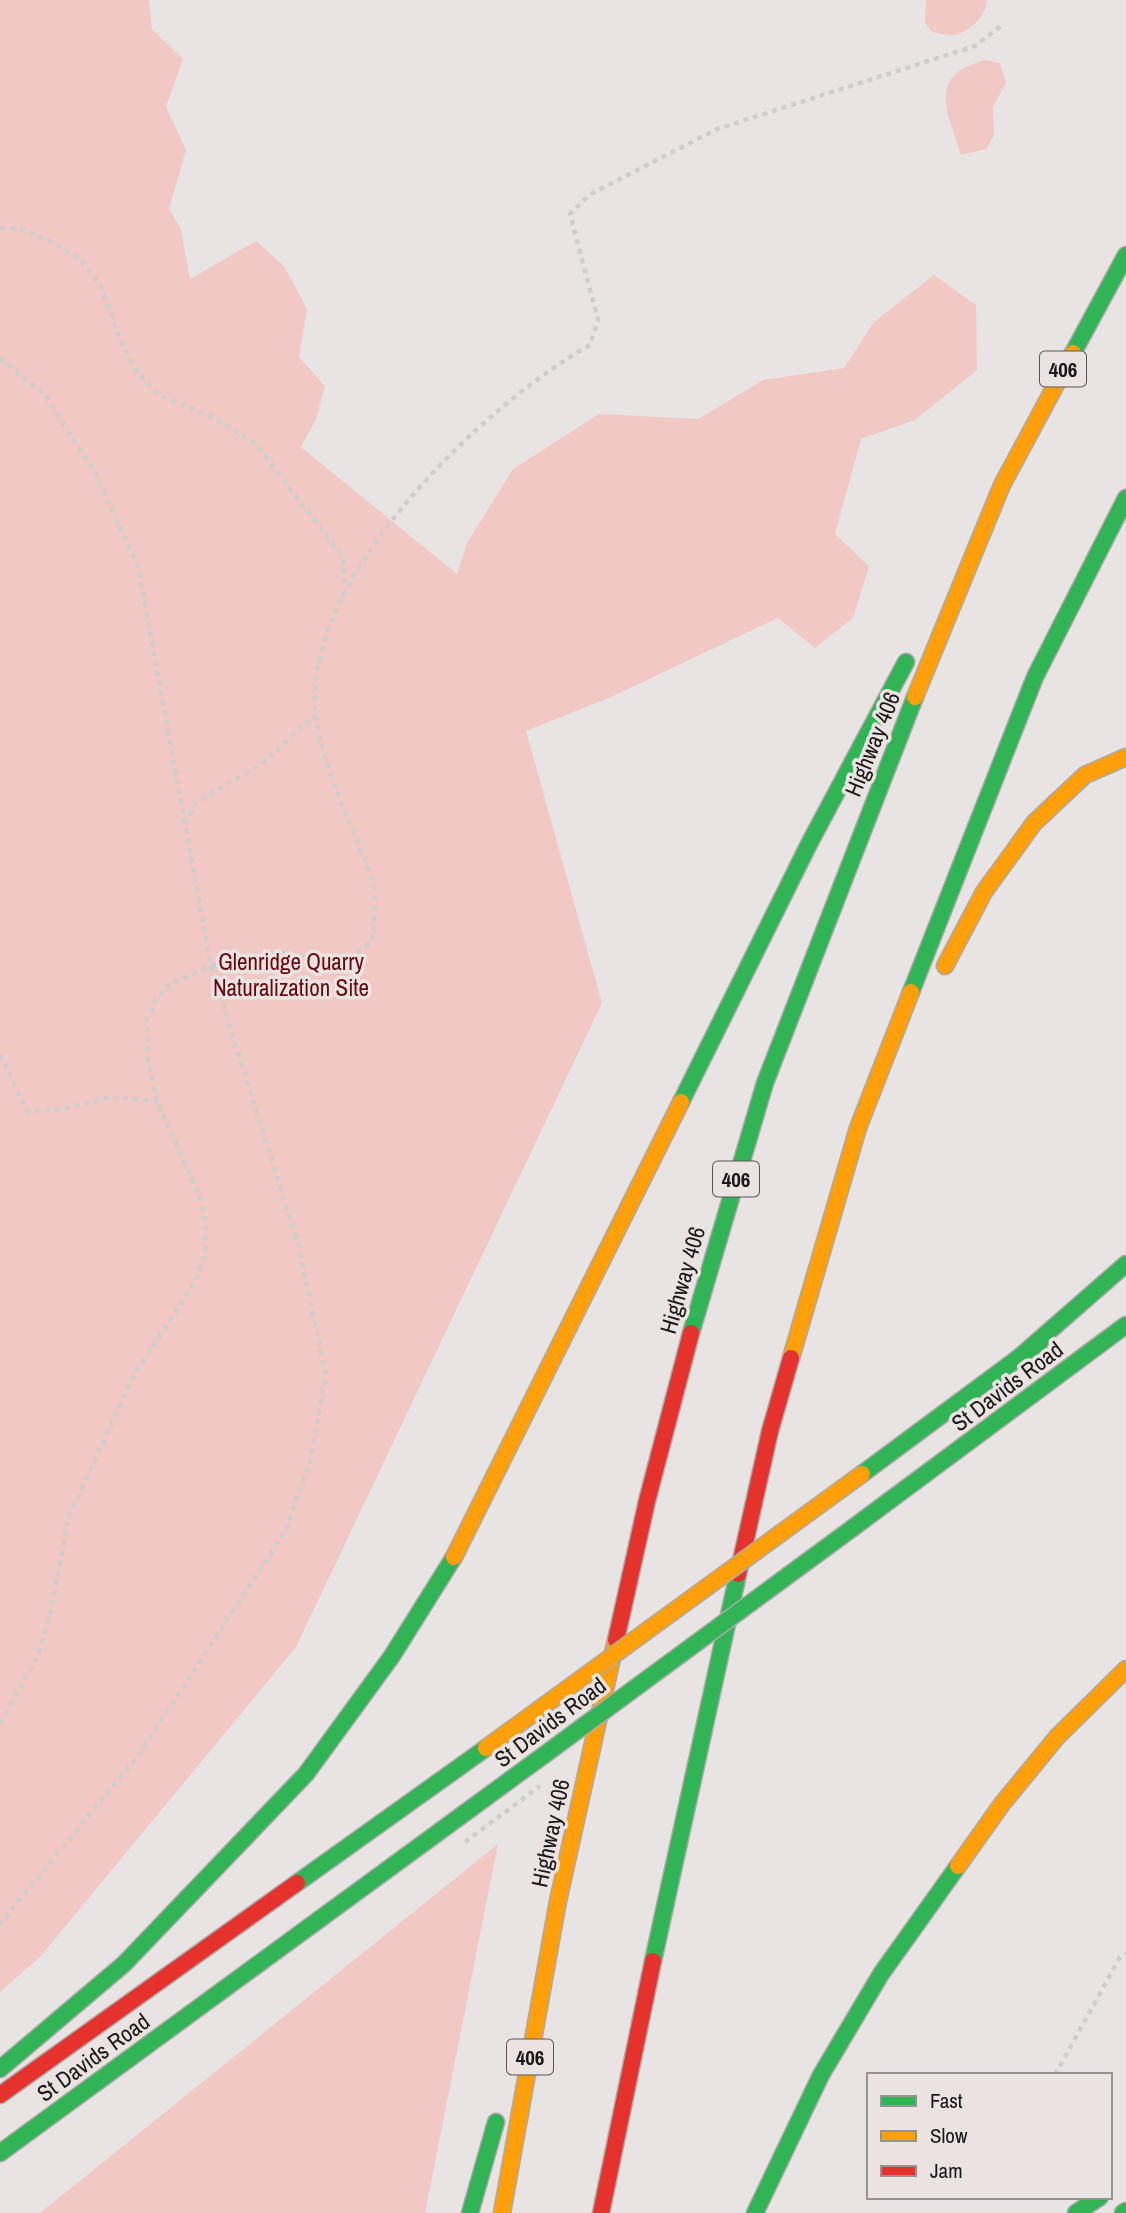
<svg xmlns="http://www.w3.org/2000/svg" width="1126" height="2213" font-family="'Archivo Narrow',sans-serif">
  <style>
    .green { fill: #f2c8c4 }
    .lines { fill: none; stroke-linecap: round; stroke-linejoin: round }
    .fast-casing { stroke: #ada9a9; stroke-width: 19 }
    .slow-casing { stroke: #ada9a9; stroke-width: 19 }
    .jam-casing { stroke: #ada9a9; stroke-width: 19 }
    .path { stroke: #cfcece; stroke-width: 4.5; stroke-dasharray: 5 5; stroke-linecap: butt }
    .fast { stroke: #30b455; stroke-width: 16 }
    .slow { stroke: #ff9f0a; stroke-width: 16 }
    .jam { stroke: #e5322d; stroke-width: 16 }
    .fast-bridge-casing { stroke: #ada9a9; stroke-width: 19; stroke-linecap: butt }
    .slow-bridge-casing { stroke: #ada9a9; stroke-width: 19; stroke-linecap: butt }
    .path-bridge { stroke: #cfcece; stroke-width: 4.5; stroke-dasharray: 5 5; stroke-linecap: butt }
    .fast-bridge { stroke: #30b455; stroke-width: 16 }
    .slow-bridge { stroke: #ff9f0a; stroke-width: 16 }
    .labels { text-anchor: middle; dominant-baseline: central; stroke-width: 7; stroke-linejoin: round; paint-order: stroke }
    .shield { fill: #ebe3e2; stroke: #595454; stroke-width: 2 }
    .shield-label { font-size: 21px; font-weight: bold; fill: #1a1717 }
    .street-label { font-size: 23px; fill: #1a1717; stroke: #ebe3e2 }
    .park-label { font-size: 23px; fill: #69070f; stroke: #ebe3e2 }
  </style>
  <rect width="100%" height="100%" fill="#e9e4e4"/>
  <g class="green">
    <path d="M0 0H149L152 29 183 59 166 107 186 150 169 209 181 229 190 279 256 241 284 266 307 309 299 357 325 386 316 419 301 447 457 574 467 543 513 469 599 414 698 419 763 380 844 368 874 322 934 275 976 305 977 370 915 420 861 439 835 534 869 566 853 618 815 648 778 618 611 697 526 731 602 1003 296 1647 40 1957 0 1992Z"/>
    <path d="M926 0H987C986 16 971 31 955 35 948 36 939 33 932 32L925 23Z"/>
    <path d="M984 60 1000 63 1006 83 993 107 994 135 986 149 961 155C948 111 926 77 984 60Z"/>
    <path d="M498 1844 425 2213H40Z"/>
  </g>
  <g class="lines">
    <defs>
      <g id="fast">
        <path d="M1073 353 1126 255"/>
        <path d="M911 992 1035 677 1126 498"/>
        <path d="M681 1102 809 844 906 662"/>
        <path d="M691 1333 765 1083 915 697"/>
        <path d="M1015 1361 1126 1264"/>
        <path d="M862 1474 1040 1342"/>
        <path d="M854 1527 1126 1325"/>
        <path d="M297 1883 486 1748"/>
        <path d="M653 1961 738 1574"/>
        <path d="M0 2069 124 1964 306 1774 392 1656 454 1557"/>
        <path d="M0 2153 544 1755"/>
        <path d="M470 2213 496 2122"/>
        <path d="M755 2213 821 2075 881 1974 958 1866"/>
        <path d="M1076 2213 1100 2197"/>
        <path d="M1123 2213 1126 2211"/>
      </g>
      <g id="slow">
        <path d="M915 697 1002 485 1073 353"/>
        <path d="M945 966 984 892 1034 823 1085 775 1126 757"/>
        <path d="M791 1358 858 1128 911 992"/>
        <path d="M454 1557 681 1102"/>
        <path d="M958 1866 1002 1804 1057 1737 1126 1669"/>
        <path d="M502 2213 558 1901 616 1640"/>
      </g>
      <g id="jam">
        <path d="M738 1574 770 1431 791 1358"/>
        <path d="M616 1640 647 1501 691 1333"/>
        <path d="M0 2095 297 1883"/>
        <path d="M601 2213 653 1961"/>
      </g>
    </defs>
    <use href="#fast" class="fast-casing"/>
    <use href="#slow" class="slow-casing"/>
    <use href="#jam" class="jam-casing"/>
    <g class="path">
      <path d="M0 228 21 229 52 242 79 258 100 285 121 342 137 372 159 395 213 417 256 444 343 557 345 587"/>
      <path d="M0 358 45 395 94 471 138 566 211 966 298 1244 326 1375 310 1461 285 1532 139 1754 0 1924"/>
      <path d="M185 824 196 803 261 764 316 715"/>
      <path d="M0 1055 27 1111 63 1109 110 1097 157 1101"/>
      <path d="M0 1723 38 1655 49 1619 69 1516 134 1375 196 1281 205 1254 206 1223 200 1197 157 1101 148 1059 147 1020 155 1001 167 986 211 966 237 959 276 953 342 961 372 942C373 925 376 906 374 889 373 876 365 861 360 849 344 807 322 763 316 718 298 582 482 406 590 345L598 320 570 214 589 195 717 129 975 46 1001 26"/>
      <path d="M1055 2075 1120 1957 1126 1953"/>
    </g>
    <use href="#fast" class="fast"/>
    <use href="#slow" class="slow"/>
    <use href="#jam" class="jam"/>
    <defs>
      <path id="fast-bridge" d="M544 1755 854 1527"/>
      <path id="slow-bridge" d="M486 1748 862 1474"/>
    </defs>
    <use href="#fast-bridge" class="fast-bridge-casing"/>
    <use href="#slow-bridge" class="slow-bridge-casing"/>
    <path class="path-bridge" d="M465 1842 540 1786"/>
    <use href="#fast-bridge" class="fast-bridge"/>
    <use href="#slow-bridge" class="slow-bridge"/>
  </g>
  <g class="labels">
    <g class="shield">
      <rect x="1040" y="351.5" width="46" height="35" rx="5"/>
      <rect x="713" y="1161.5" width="46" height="35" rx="5"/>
      <rect x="507" y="2039.5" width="46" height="35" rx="5"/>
    </g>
    <g class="shield-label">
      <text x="1063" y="369">406</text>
      <text x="736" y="1179">406</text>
      <text x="530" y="2057">406</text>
    </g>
    <g class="street-label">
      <text transform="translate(872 744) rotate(-68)">Highway 406</text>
      <text transform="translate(682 1280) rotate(-74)">Highway 406</text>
      <text transform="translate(1007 1386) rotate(-37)">St Davids Road</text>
      <text transform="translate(550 1722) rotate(-37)">St Davids Road</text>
      <text transform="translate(550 1833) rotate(-78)">Highway 406</text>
      <text transform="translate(93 2057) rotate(-36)">St Davids Road</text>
    </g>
    <g class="park-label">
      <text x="291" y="961">Glenridge Quarry<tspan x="291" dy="26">Naturalization Site</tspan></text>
    </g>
  </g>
  <rect x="867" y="2073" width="245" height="126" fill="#ebe3e2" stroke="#979191" stroke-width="2"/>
  <rect x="881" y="2096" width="35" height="10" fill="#30b455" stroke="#979191" stroke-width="2"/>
  <text x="930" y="2108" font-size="21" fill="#1a1717">Fast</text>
  <rect x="881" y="2131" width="35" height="10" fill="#ff9f0a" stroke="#979191" stroke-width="2"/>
  <text x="930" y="2143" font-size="21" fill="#1a1717">Slow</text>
  <rect x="881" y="2166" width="35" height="10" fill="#e5322d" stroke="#979191" stroke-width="2"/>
  <text x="930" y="2178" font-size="21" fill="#1a1717">Jam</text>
</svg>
